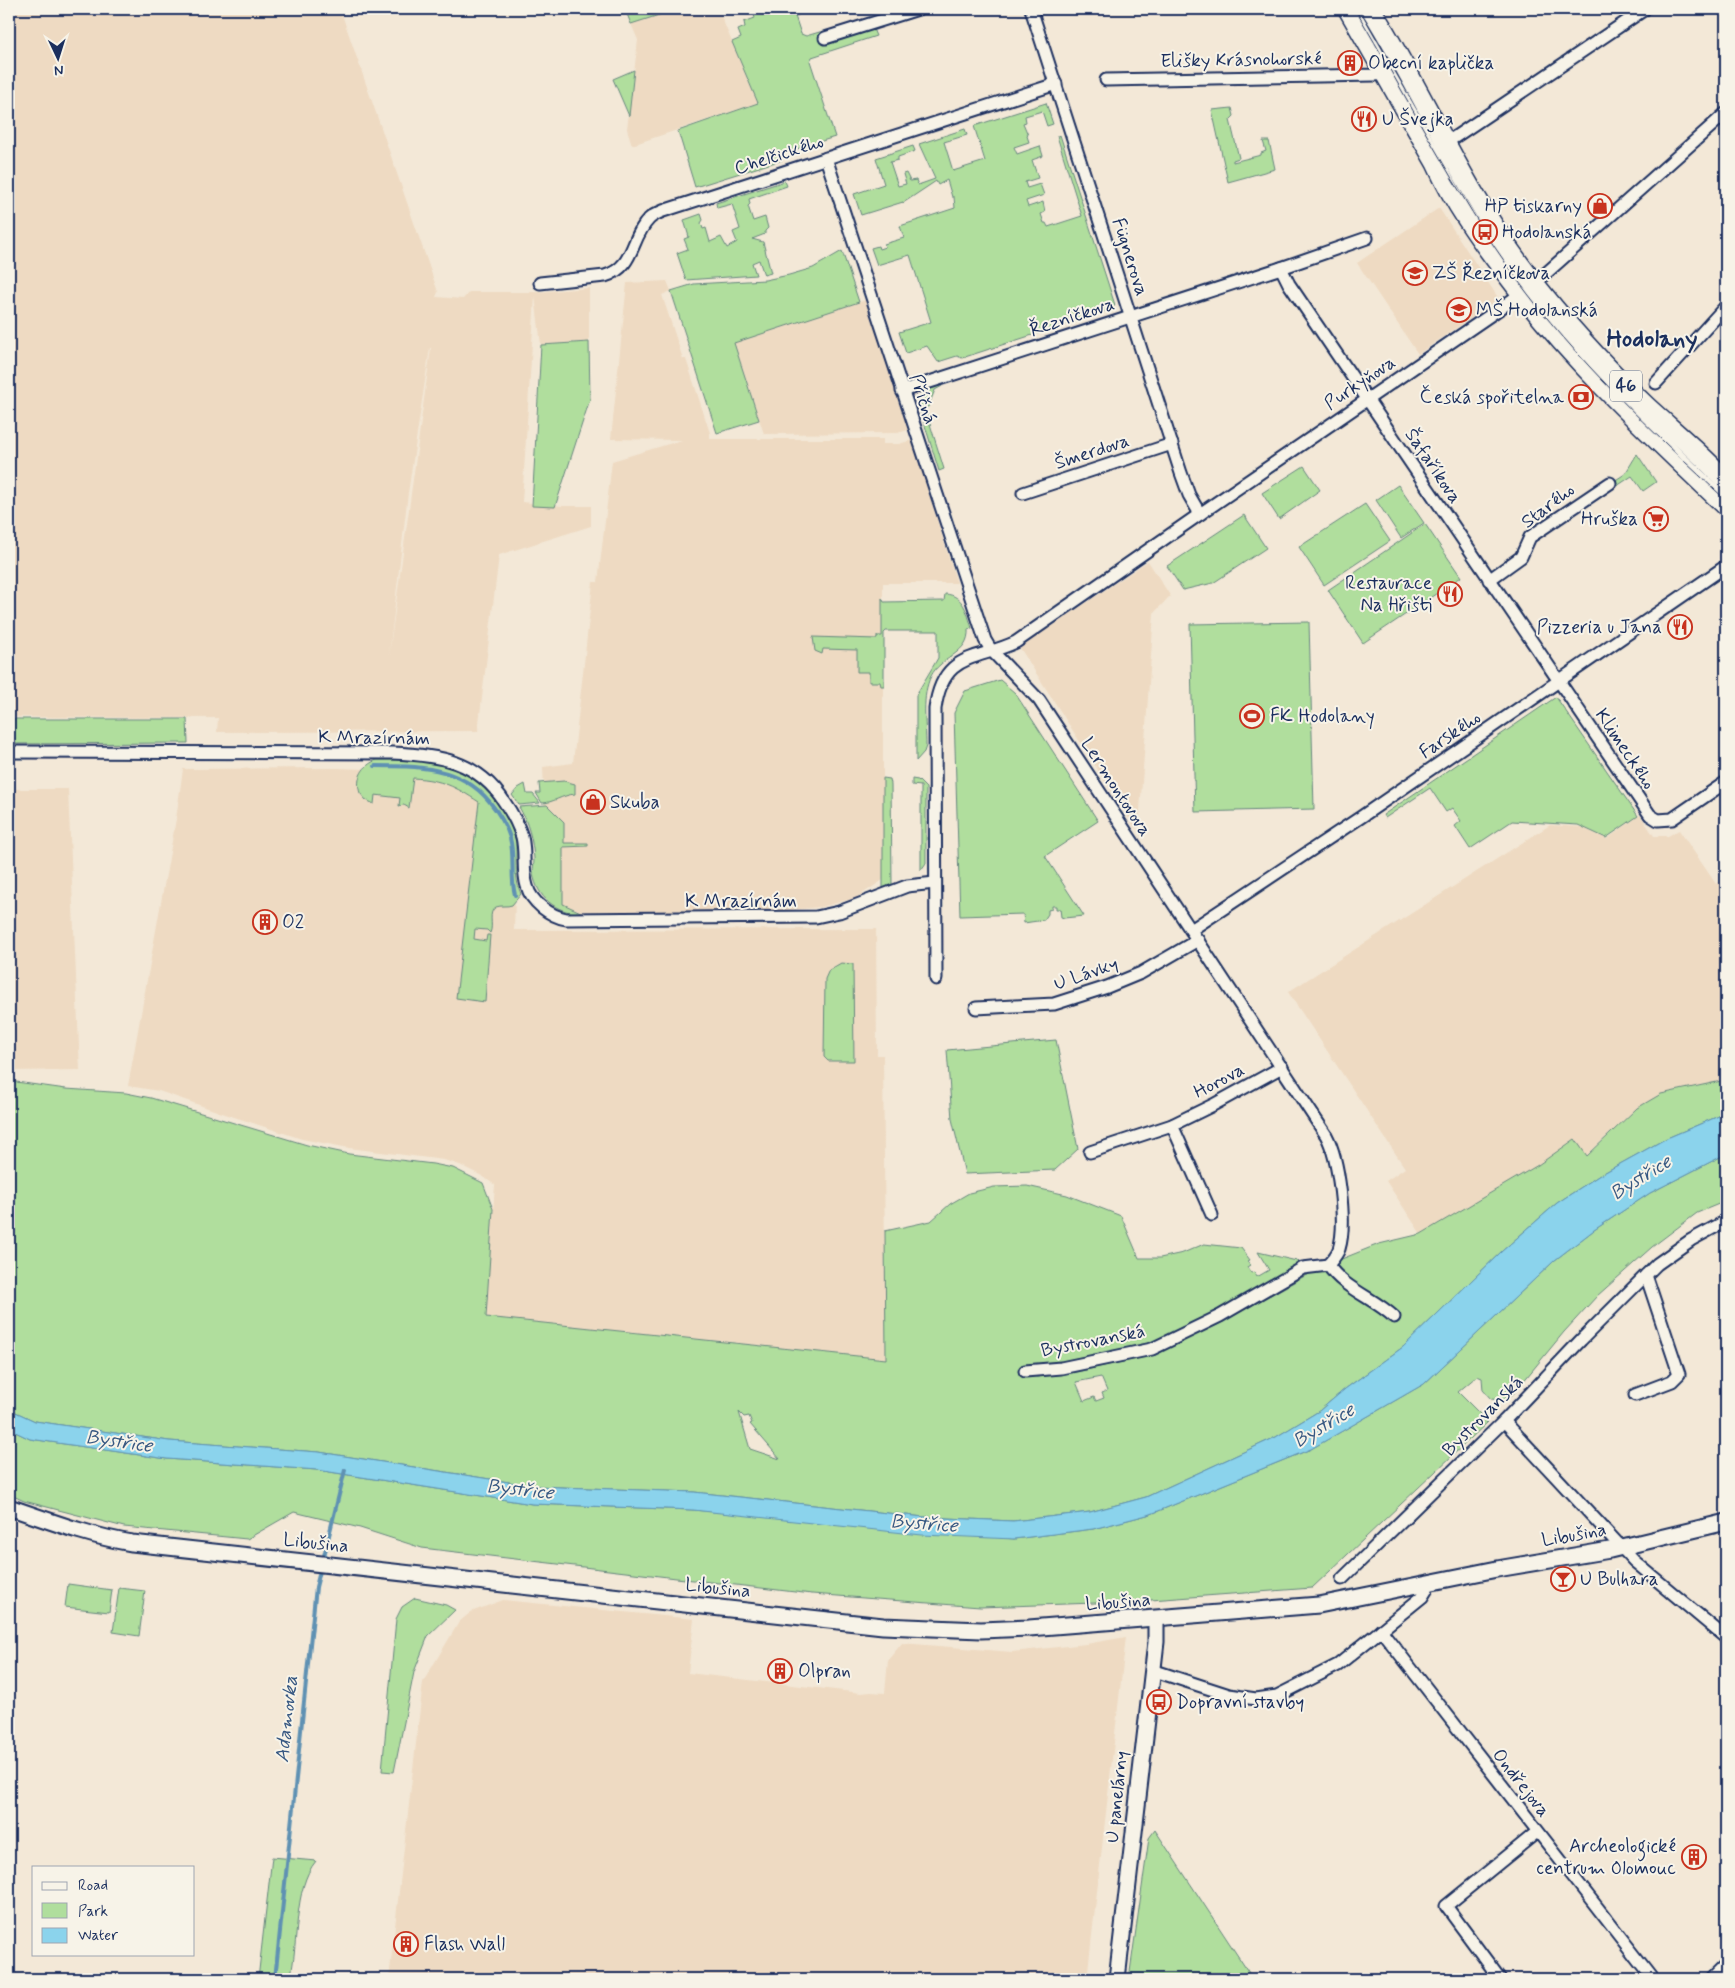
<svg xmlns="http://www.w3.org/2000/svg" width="1735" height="1988" font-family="Mynerve,sans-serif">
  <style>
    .built { fill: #eedac2; fill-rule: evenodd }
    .green { fill: #b0de9d; stroke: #66867e; fill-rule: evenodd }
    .water { fill: #8bd3ec; stroke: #5e91b3 }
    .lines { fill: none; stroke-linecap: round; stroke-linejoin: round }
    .stream { stroke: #5e91b3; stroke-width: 4 }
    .minor-casing { stroke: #1b2f5e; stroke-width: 15 }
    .tertiary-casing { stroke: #1b2f5e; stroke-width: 19 }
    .primary-casing { stroke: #1b2f5e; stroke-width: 22 }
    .minor { stroke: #f7f3e8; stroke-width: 11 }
    .tertiary { stroke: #f7f3e8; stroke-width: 15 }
    .primary { stroke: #f7f3e8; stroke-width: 19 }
    .tram { stroke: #1b2f5e; stroke-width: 1 }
    .labels { text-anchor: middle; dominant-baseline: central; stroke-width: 4; stroke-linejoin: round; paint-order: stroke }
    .shield { fill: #f7f3e8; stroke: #5d6a87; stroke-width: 1 }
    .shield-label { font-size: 18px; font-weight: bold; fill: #1b2f5e }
    .street-label { font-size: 19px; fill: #1b2f5e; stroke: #f7f3e8 }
    .poi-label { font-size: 19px; fill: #1b2f5e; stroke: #f7f3e8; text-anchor: start }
    .water-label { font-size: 20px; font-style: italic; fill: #375882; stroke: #f7f3e8 }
    .district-label { font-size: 24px; font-weight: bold; fill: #1b2f5e; stroke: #f7f3e8 }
  </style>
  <rect width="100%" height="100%" fill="#f3e8d7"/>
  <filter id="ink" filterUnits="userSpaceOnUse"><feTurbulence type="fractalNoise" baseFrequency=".02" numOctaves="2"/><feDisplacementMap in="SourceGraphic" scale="10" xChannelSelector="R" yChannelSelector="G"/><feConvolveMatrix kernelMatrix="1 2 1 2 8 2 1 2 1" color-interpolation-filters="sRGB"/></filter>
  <g filter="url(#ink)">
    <g class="built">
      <path d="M9 9H340L438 292 436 297 463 299 469 292H535L589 288V342L541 345 535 296 522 502 562 506H591V526L499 555 478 731 217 732 218 718 9 717ZM430 348H431L389 655 408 493Z"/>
      <path d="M678 9H718L758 103 632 145 627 129 638 40 631 24Z"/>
      <path d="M1439 208 1499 299 1418 354 1357 263Z"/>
      <path d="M667 281 671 291 662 295 683 359H686L710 433V439H883V444H899L912 440 957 583H883V880L856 898 821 907 788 910 583 912 553 900 545 818 543 767 573 763 593 582H598L612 461 682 440 611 439 627 283Z"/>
      <path d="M872 298 902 390 898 399 908 430 897 433 764 434 734 343Z"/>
      <path d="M1148 561 1171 597H1169L1154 613 1139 825 1135 828 1020 648Z"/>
      <path d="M337 768 432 771 491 808 512 897 515 898 514 930 876 929 877 1055H883L886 1359 485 1317 495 1185 482 1176 460 1165 444 1160 349 1148 302 1139 228 1115 159 1091 128 1086 176 819 183 769Z"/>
      <path d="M9 789H68L80 1070 9 1071Z"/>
      <path d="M1640 815 1654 836H1668L1679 830 1716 884 1726 877V1080L1661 1094 1637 1108 1586 1156 1575 1139 1538 1165 1421 1234 1386 1181 1405 1168 1288 992 1550 825 1581 827 1607 839Z"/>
      <path d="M503 1600 694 1619 688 1673 861 1693 871 1692 885 1693 888 1660 902 1643 1012 1652 1086 1644 1126 1637 1087 1979H389L423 1682 459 1622 471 1612Z"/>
    </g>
    <g class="green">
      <path d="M625 9H678L631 24Z"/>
      <path d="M752 9H816L795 16 801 34 806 36 823 31 827 45 873 29 876 36 812 57 810 61 835 137 780 154 782 160 695 187 678 131 758 103 732 42 741 38 738 30 745 27 744 22 755 18Z"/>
      <path d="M634 70 629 116 613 79Z"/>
      <path d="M1046 103 1053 124 1047 126 1042 111 1025 116 1026 122 1023 123 1028 135 1027 136 1029 142 1014 147 1017 154 1040 146 1043 156 1032 160 1038 178 1025 182 1027 188 1040 184 1044 195 1026 201 1028 207 1043 202 1045 212 1041 214 1044 223H1046L1048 227 1082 216 1057 136 1060 135 1115 305 1112 309 962 358 957 356 938 362 927 346 906 353 899 332 931 322 910 255 877 265 871 248 878 246 879 249 885 247 884 244 904 238 900 226 955 208 954 197H952L947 180 938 185 936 181 903 203V202L861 215 854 194 884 184 876 158 913 146 915 151 898 157V160L890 162 898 186 906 184 903 174 906 173 910 181 916 180 918 185 935 179 919 144 965 129 967 135 944 142 953 171 985 161 974 126Z"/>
      <path d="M1232 108 1234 116 1230 120 1239 158 1233 160V162L1261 155V153L1266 151 1263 141H1269L1275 169 1228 182 1212 110Z"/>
      <path d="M785 181 787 186 749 199 750 204 748 206 753 221 765 217 768 228 765 231V234L752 239 763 242 771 273 764 275 759 260 752 263 756 275 686 280 677 253 688 249 684 239 689 237 684 220 701 214 703 220 701 223 703 229 706 228 710 242 721 237 727 248 737 242 733 232 740 229 732 204 717 208 716 203Z"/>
      <path d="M842 251 859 302 734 343 759 420 717 433 671 291 694 284 765 280 789 275 813 268Z"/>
      <path d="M589 342 590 399 555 507 532 506 541 345Z"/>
      <path d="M940 384 942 386 935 390 928 407 925 408 944 469 939 471 918 403 924 390Z"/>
      <path d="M1637 454 1656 482 1643 491 1632 476 1617 486 1614 481 1625 474Z"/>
      <path d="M1304 466 1320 490 1279 519 1262 493Z"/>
      <path d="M1398 485 1424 523 1401 538 1376 500Z"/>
      <path d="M1365 504 1390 541 1324 585 1299 547Z"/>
      <path d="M1244 515 1266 548 1213 583 1183 590 1167 566Z"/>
      <path d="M1425 524 1461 577 1363 643 1328 590Z"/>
      <path d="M945 594C964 595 967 613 972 628L968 629C970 654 941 656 931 676 921 696 926 723 926 746L924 752 916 761V695L938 658V631H886L884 633V686H881L880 682H869V672H857V650L823 649 822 654 815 651 813 637 877 639V636H882V598L884 602 944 601Z"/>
      <path d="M1309 622 1314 809 1195 812 1190 624Z"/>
      <path d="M1000 680 1015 693 1098 821 1045 856 1084 916 1064 918 1061 917 1060 909H1056V906H1052V909L1048 910V914L1044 920 1024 923 1023 914 960 916 954 713 965 691Z"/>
      <path d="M1556 697 1638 816 1606 838 1578 825 1512 821 1470 849 1455 826 1461 821 1452 808 1446 812 1430 788 1385 818 1383 815Z"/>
      <path d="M9 719H187L188 743 9 744Z"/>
      <path d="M377 760C424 759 468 760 498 803 505 813 512 824 515 837 518 855 513 878 521 894L512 905C507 907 501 905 496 907 487 912 494 925 490 933L487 930 475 929 474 939 486 941 487 935H490L485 1002 456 998 479 802C454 786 443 780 413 778L409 808 404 805 399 806 400 798 375 795 374 804 366 800 360 793C355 778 363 765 377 760Z"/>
      <path d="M883 778 890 779 891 784 892 884 883 888Z"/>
      <path d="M912 779 918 780 926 788V863L921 870V786L912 785Z"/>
      <path d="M564 781 575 784V794C562 795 553 803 542 803L536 793H540L539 783Z"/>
      <path d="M525 784 527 794H533L540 803 519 805 512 795 518 788Z"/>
      <path d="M547 805 564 822V843H588V846L563 847V904L583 913C560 914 540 901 534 878 532 872 534 865 534 859 533 841 528 822 519 807Z"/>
      <path d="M841 963 853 964 854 1061H828L824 1057 825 979 829 970Z"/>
      <path d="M1056 1040 1078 1149 1055 1170 965 1174 952 1119 947 1050Z"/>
      <path d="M1726 1080V1113L1667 1138 1600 1175 1557 1203 1501 1252 1403 1347 1345 1389 1319 1411 1276 1437 1146 1497 1090 1512 1013 1521 924 1517 694 1492 534 1486 319 1452 169 1441 35 1421 9 1409V1081L66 1089 126 1093 151 1098 307 1145 349 1154 433 1164 453 1168 483 1183 493 1209 486 1317 886 1359 885 1231 931 1221 950 1204 969 1193 994 1187 1027 1186 1067 1195 1121 1216 1139 1258H1160L1183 1253 1204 1244 1241 1248 1250 1260 1248 1261 1250 1265 1247 1267 1251 1273 1254 1272 1257 1277 1269 1270 1258 1252 1301 1262 1211 1314 1148 1344 1060 1362 1034 1364 1036 1377 1072 1373 1153 1355 1217 1325 1319 1268 1379 1244 1421 1234 1538 1165 1575 1139 1587 1156 1637 1108 1661 1094ZM1101 1377 1107 1391 1102 1393 1104 1398 1096 1401 1094 1397 1084 1401 1076 1382ZM739 1412 744 1417 749 1416 752 1423 750 1424 780 1459 750 1449Z"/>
      <path d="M1726 1154V1201L1697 1213 1652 1247 1597 1296 1564 1332 1513 1394 1503 1400 1491 1399 1483 1390 1482 1378 1477 1376 1458 1392 1488 1422 1312 1588 1124 1602 980 1607 812 1594 422 1548 360 1528 294 1512 247 1539 124 1527 24 1501 9 1494V1429L30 1439 167 1459 317 1470 532 1504 693 1510 1014 1539 1093 1529 1151 1514 1311 1449 1424 1384 1555 1260 1594 1230 1650 1193Z"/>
      <path d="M68 1584 112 1590 109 1612 65 1607Z"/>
      <path d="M119 1588 145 1591 139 1636 113 1632Z"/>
      <path d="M415 1598 446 1605 455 1610 428 1636 414 1672 394 1772 382 1771 396 1619 402 1607Z"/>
      <path d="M1155 1830 1253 1979H1129L1149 1838Z"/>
      <path d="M272 1857 316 1861C293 1888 299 1944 290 1979H258Z"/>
    </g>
    <path class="water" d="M1726 1113V1154L1650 1193 1594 1230 1555 1260 1424 1384 1311 1449 1151 1514 1093 1529 1014 1539 922 1535 693 1510 532 1504 317 1470 167 1459 30 1439 9 1429V1409L35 1421 169 1441 319 1452 534 1486 694 1492 924 1517 1013 1521 1090 1512 1146 1497 1276 1437 1319 1411 1345 1389 1403 1347 1501 1252 1557 1203 1600 1175 1667 1138Z"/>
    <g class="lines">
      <g class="stream">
        <path d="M375 766C417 766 460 766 489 801 498 812 506 824 510 838 515 856 510 877 515 895"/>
        <path d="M323 1560 345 1470"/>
        <path d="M275 1979 316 1587 321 1567"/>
      </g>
      <defs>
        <g id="minor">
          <path d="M1031 9 1181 473 1189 495 1200 514"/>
          <path d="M825 38 918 9"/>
          <path d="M1106 80 1375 75 1389 72"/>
          <path d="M1446 143 1645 9"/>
          <path d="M826 158 985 640 991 650 1039 700 1326 1135C1339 1159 1347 1223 1339 1249 1337 1255 1332 1260 1328 1265"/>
          <path d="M1281 268 1289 284 1650 815 1658 820 1672 819 1726 782"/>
          <path d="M540 283 605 276C635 267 630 238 649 219 653 215 658 213 663 211L1056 84"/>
          <path d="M1656 383 1726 306"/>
          <path d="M902 391 1281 268 1367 238"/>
          <path d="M1023 493 1172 444"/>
          <path d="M1489 580 1521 557 1530 537 1610 483"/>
          <path d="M9 752 392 753C438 755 478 760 505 803 512 813 518 824 522 837 526 853 522 870 527 886 531 902 550 916 566 919L816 917 839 912 907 886 935 883"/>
          <path d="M1191 930 1361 817 1726 566"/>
          <path d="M936 979 935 709C943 652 975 661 1016 642L1200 514 1508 303 1535 283 1726 113"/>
          <path d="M976 1008 1054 1004 1107 987 1141 973 1198 940"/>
          <path d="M1172 1125 1212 1215"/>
          <path d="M1090 1152 1172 1125 1213 1105 1282 1067"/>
          <path d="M1328 1265C1344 1289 1374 1298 1394 1317"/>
          <path d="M1025 1371 1061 1368 1152 1349 1220 1316 1303 1268 1328 1265"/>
          <path d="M1635 1395 1672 1381 1679 1374 1646 1275"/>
          <path d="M1504 1421 1634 1561 1726 1638"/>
          <path d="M1342 1579 1504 1421 1581 1340 1657 1264 1691 1240 1726 1221"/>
          <path d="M1381 1630 1653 1979"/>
          <path d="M1152 1670 1229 1695 1256 1699 1277 1696 1338 1665 1422 1597 1427 1589V1582"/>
          <path d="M1500 1979 1446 1906 1537 1832"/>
          <path d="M1711 1979 1726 1964"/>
        </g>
        <g id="tertiary">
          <path d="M9 1507C50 1521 89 1536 132 1543L883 1626 981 1630 1029 1628 1319 1605 1497 1569 1610 1550 1726 1522"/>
          <path d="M1117 1979 1156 1642V1619"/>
        </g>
        <g id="primary">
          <path d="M1348 9 1436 163C1454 203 1478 237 1505 272 1570 360 1647 431 1726 506"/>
          <path d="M1371 9C1425 95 1464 192 1527 274 1563 321 1603 365 1646 406 1673 431 1702 454 1726 481"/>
        </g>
      </defs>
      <use href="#minor" class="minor-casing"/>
      <use href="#tertiary" class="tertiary-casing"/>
      <use href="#primary" class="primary-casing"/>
      <use href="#minor" class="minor"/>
      <use href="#tertiary" class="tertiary"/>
      <use href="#primary" class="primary"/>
      <path class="tram" d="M1355 9C1408 98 1455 193 1516 278 1575 359 1652 432 1726 500"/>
    </g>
  </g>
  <defs>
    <symbol id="building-ring" viewBox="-11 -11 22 22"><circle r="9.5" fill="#f7f3e8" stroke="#c8321e" stroke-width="1.5"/><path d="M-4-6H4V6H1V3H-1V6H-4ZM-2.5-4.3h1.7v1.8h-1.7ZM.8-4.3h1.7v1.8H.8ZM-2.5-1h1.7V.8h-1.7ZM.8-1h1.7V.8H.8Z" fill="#c8321e"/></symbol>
    <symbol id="restaurant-ring" viewBox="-11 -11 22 22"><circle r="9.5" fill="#f7f3e8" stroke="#c8321e" stroke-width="1.5"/><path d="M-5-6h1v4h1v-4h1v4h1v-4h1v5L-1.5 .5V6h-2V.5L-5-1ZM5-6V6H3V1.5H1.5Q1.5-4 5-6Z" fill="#c8321e"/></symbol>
    <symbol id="shop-ring" viewBox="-11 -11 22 22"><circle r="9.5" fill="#f7f3e8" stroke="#c8321e" stroke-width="1.5"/><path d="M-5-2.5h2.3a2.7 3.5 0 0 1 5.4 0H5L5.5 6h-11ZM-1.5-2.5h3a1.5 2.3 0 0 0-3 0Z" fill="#c8321e"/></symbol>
    <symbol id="bus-ring" viewBox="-11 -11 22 22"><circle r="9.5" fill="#f7f3e8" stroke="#c8321e" stroke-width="1.5"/><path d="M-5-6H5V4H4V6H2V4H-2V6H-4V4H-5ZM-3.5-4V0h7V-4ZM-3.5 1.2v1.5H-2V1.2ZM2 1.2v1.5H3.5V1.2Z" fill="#c8321e"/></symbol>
    <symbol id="school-ring" viewBox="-11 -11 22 22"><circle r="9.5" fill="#f7f3e8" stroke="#c8321e" stroke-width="1.5"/><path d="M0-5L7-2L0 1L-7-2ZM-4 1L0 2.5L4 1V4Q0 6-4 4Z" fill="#c8321e"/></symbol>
    <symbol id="bank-ring" viewBox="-11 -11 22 22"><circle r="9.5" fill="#f7f3e8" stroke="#c8321e" stroke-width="1.5"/><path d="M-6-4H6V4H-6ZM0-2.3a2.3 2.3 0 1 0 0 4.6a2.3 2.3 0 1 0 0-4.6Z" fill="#c8321e"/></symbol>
    <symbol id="supermarket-ring" viewBox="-11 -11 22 22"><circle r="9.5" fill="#f7f3e8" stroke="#c8321e" stroke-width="1.5"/><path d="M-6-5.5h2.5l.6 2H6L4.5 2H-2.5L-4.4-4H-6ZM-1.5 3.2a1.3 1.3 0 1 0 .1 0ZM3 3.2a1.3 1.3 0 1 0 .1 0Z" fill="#c8321e"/></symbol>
    <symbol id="stadium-ring" viewBox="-11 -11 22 22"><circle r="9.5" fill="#f7f3e8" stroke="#c8321e" stroke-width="1.5"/><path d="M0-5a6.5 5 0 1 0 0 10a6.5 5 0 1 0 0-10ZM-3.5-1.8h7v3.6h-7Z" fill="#c8321e"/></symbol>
    <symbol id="bar-ring" viewBox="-11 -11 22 22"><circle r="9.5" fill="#f7f3e8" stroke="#c8321e" stroke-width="1.5"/><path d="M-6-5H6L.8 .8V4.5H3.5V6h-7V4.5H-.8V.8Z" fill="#c8321e"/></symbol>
  </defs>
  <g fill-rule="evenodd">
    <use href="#building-ring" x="1336" y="49" width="28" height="28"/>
    <use href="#restaurant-ring" x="1350" y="105" width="28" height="28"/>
    <use href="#shop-ring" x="1586" y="192" width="28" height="28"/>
    <use href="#bus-ring" x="1471" y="218" width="28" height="28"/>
    <use href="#school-ring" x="1401" y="259" width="28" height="28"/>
    <use href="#school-ring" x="1445" y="296" width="28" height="28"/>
    <use href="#bank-ring" x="1567" y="383" width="28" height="28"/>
    <use href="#supermarket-ring" x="1642" y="505" width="28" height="28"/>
    <use href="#restaurant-ring" x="1436" y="580" width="28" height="28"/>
    <use href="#restaurant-ring" x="1666" y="613" width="28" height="28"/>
    <use href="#stadium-ring" x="1238" y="702" width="28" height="28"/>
    <use href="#shop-ring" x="579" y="788" width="28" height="28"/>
    <use href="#building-ring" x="251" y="908" width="28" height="28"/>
    <use href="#bar-ring" x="1549" y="1565" width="28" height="28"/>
    <use href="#building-ring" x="766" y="1657" width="28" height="28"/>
    <use href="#bus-ring" x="1145" y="1688" width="28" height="28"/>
    <use href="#building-ring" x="1680" y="1843" width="28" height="28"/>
    <use href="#building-ring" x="392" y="1930" width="28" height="28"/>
  </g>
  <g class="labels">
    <rect class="shield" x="1610" y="370.5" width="32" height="31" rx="4"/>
    <g class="shield-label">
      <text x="1626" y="386">46</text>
    </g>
    <g class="street-label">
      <text transform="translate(1241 60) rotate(-1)">Elišky Krásnohorské</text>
      <text transform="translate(779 155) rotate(-18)">Chelčického</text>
      <text transform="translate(1130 257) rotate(72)">Fügnerova</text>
      <text transform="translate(1072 317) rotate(-18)">Řezníčkova</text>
      <text transform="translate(1360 383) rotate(-34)">Purkyňova</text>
      <text transform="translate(923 399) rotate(72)">Příčná</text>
      <text transform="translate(1092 452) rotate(-18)">Šmerdova</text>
      <text transform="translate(1433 466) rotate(56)">Šafaříkova</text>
      <text transform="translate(1548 506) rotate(-37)">Starého</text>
      <text transform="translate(1450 735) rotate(-34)">Farského</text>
      <text transform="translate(374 738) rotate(1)">K Mrazírnám</text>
      <text transform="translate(1625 749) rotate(56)">Klimeckého</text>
      <text transform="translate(1116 787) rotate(57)">Lermontovova</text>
      <text x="741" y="901">K Mrazírnám</text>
      <text transform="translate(1086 974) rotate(-19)">U Lávky</text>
      <text transform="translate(1219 1081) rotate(-28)">Horova</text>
      <text transform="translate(1093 1341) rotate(-11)">Bystrovanská</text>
      <text transform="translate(1483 1416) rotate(-45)">Bystrovanská</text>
      <text transform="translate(1574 1535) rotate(-10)">Libušina</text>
      <text transform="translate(316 1543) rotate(6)">Libušina</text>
      <text transform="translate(718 1588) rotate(6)">Libušina</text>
      <text transform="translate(1118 1602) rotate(-4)">Libušina</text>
      <text transform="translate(1521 1783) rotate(52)">Ondřejova</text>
      <text transform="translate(1117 1797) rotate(-84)">U panelárny</text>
    </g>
    <g class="poi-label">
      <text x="1368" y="63">Obecní kaplička</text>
      <text x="1382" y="119">U Švejka</text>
      <text x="1582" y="206" text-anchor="end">HP tiskarny</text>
      <text x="1502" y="232">Hodolanská</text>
      <text x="1432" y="273">ZŠ Řezníčkova</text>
      <text x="1476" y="310">MŠ Hodolanská</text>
      <text x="1564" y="397" text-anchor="end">Česká spořitelna</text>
      <text x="1638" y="519" text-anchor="end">Hruška</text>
      <text x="1432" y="583" text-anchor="end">Restaurace<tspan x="1432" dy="22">Na Hřišti</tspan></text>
      <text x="1662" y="627" text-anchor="end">Pizzeria u Jana</text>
      <text x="1270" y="716">FK Hodolany</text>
      <text x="610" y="802">Skuba</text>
      <text x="282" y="922">O2</text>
      <text x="1580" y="1579">U Bulhara</text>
      <text x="798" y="1671">Olpran</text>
      <text x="1176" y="1702">Dopravní stavby</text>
      <text x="1676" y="1846" text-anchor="end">Archeologické<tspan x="1676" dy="22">centrum Olomouc</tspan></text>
      <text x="424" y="1944">Flash Wall</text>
    </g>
    <g class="water-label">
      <text transform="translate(1641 1178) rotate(-32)">Bystřice</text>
      <text transform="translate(1324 1426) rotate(-31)">Bystřice</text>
      <text transform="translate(119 1442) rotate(8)">Bystřice</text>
      <text transform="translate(520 1490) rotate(6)">Bystřice</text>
      <text transform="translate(924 1524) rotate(4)">Bystřice</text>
      <text transform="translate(287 1719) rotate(-84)">Adamovka</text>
    </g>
    <g class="district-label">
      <text x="1652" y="339">Hodolany</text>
    </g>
  </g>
  <rect width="1735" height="1988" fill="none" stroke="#f7f3e8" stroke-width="30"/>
  <rect x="15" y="15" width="1705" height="1958" fill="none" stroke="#1b2f5e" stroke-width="2" filter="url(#ink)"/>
  <rect x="32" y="1866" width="162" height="90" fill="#f7f3e8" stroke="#9fa5b1"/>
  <rect x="42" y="1882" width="25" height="8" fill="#f7f3e8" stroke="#9fa5b1"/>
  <text x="78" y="1890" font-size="15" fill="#1b2f5e">Road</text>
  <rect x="42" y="1903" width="25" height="15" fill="#b0de9d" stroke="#9fa5b1"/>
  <text x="78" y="1916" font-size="15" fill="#1b2f5e">Park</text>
  <rect x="42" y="1928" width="25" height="15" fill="#8bd3ec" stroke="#9fa5b1"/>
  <text x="78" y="1940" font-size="15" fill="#1b2f5e">Water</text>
  <g transform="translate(58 58) rotate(176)" stroke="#f7f3e8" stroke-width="4" paint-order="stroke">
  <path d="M0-4L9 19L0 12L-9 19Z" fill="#1b2f5e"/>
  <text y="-8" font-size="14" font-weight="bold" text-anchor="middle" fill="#1b2f5e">N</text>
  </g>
</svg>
